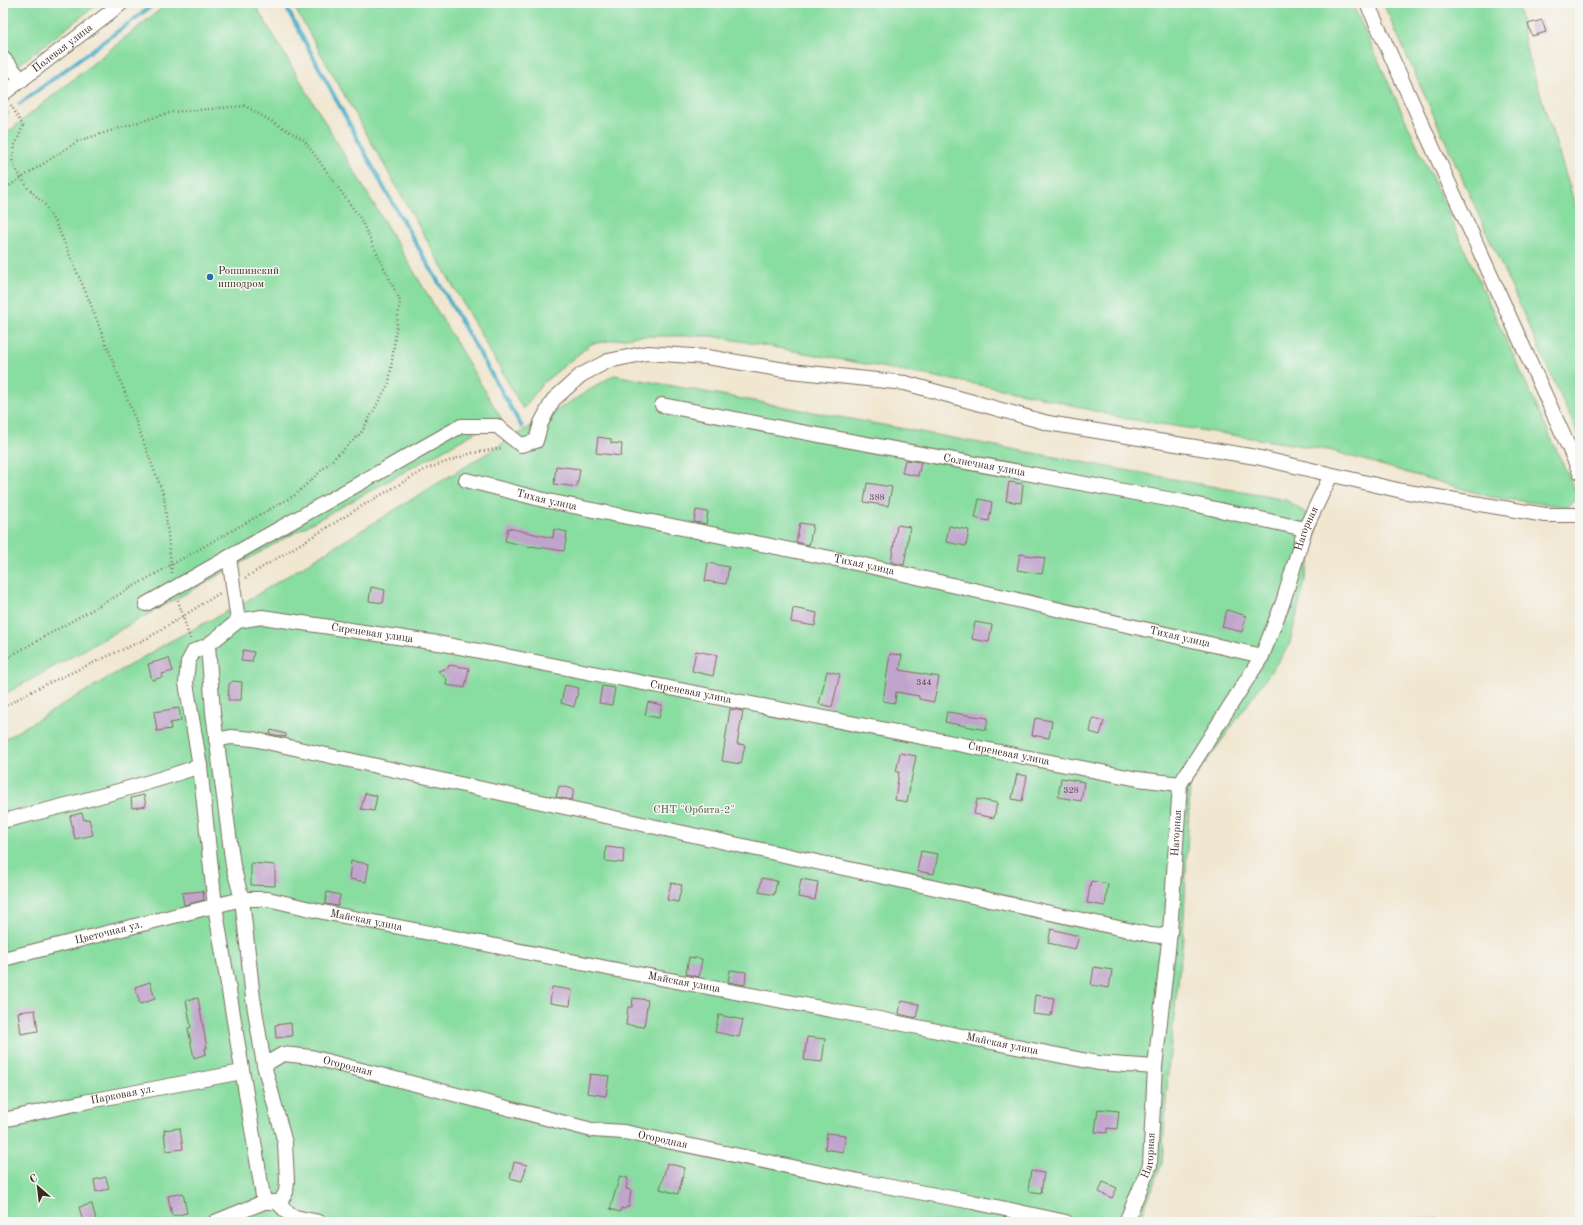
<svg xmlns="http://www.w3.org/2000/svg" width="1583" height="1225" font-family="'Old Standard TT',serif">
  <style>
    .green { fill: #88dda0; stroke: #62845f }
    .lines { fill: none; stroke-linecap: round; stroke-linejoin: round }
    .stream { stroke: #49aec8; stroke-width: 4 }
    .building { fill: #c1a4cc }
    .minor-casing { stroke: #7b6c5d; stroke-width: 16 }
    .path { stroke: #7b6c5d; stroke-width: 2.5; stroke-dasharray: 1 3; stroke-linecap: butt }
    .minor { stroke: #fff; stroke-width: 14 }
    .poi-dot { fill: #1f6fb2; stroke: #f6f6f2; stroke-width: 1.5 }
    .labels { text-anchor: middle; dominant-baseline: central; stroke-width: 3; stroke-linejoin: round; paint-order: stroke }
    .number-label { font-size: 9px; fill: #5c484a }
    .street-label { font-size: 11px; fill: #3b2a1e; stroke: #f6f6f2 }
    .poi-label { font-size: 11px; fill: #3b2a1e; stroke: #f6f6f2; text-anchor: start }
    .park-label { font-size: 11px; fill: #4e573e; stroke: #f6f6f2 }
  </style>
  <rect width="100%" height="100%" fill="#f6f6f2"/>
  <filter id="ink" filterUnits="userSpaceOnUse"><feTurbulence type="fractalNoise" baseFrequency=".025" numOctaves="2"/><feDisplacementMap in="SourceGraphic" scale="8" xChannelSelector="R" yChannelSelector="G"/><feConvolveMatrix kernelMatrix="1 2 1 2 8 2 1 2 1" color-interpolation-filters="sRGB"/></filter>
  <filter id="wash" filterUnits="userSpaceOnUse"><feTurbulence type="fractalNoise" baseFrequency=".012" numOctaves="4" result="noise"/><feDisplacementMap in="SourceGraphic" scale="16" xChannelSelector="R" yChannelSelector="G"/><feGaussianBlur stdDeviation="0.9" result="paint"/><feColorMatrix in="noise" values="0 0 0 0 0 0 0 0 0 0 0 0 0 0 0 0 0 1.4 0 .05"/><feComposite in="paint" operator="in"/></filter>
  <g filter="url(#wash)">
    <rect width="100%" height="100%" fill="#f1e7d1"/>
    <g class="green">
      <path d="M3 3H99L3 77Z"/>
      <path d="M168 3H254L501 418 3 695V136Z"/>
      <path d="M292 3H1352L1578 497 1567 507 1491 497 1329 450 1122 418 1029 394 712 336H637L591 344 543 383 523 409Z"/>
      <path d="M1383 3H1518L1526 49 1580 220V439Z"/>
      <path d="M614 375 1286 500 1319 522 1289 646 1190 785 1183 938 1168 1070 1162 1163 1139 1222H3V740L167 643 245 602Z"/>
      <path d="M1438 1218 1437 1222H1362Z"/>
    </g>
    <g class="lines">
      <g class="stream">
        <path d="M284 3 384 188 522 427"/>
        <path d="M19 104 156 3"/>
        <path d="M3 116 7 113"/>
      </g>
    </g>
    <g id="blocks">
      <g class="building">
        <path d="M1542 20 1546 32 1532 36 1528 24Z"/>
        <path d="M598 437 611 439V443L622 444 621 456 596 453Z"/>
        <path d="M905 460 921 462 918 476 902 473Z"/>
        <path d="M556 466 580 469 577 487 554 484Z"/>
        <path d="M1009 482 1023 484 1021 503 1006 501Z"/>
        <path d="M867 483 892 487 888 506 864 502Z"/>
        <path d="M979 499 992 502 989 521 975 518Z"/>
        <path d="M696 510 708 512 706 524 694 522Z"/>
        <path d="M800 523 813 525 809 545 796 542Z"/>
        <path d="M897 525 910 527 904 565 891 562Z"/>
        <path d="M949 526 969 530 966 546 946 542Z"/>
        <path d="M508 528 553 538 554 529 567 532 564 551 531 546V547L505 541Z"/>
        <path d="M1020 554 1045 558 1042 574 1017 570Z"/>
        <path d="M708 563 729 567 726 584 705 581Z"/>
        <path d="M371 587 385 590 383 603 369 601Z"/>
        <path d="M793 608 817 613 815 626 791 622Z"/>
        <path d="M1227 610 1246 616 1242 632 1222 627Z"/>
        <path d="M975 622 992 625 989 642 972 639Z"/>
        <path d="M243 650 254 652 252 662 241 661Z"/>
        <path d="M696 651 717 655 713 676 692 671Z"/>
        <path d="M890 654 902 655 900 670 939 677 934 702 919 699V696L896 692 895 703 883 701Z"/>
        <path d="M169 658 173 671 162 674 163 677 152 680 148 664Z"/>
        <path d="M449 665 469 668 465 688 446 685 447 679 438 671 448 668Z"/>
        <path d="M827 671 840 674 832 707 819 704Z"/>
        <path d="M233 681 242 682 241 700H228L229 684Z"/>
        <path d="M565 685 579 688 574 707 561 703Z"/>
        <path d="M602 686 615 688 612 705 599 703Z"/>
        <path d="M648 702 662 705 659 718 645 715Z"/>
        <path d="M179 708 181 721 170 723 171 729 157 731 154 712Z"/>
        <path d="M730 709 743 711 737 744 745 745 741 764 722 761Z"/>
        <path d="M947 712 988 718 986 730 945 722Z"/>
        <path d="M1035 718 1052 721 1049 738 1032 735Z"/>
        <path d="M1093 718 1104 721 1100 735 1090 732Z"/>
        <path d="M271 730 286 734V737L270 734Z"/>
        <path d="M900 753 916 756 907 802 895 800 899 772H896Z"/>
        <path d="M1017 774 1027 776 1022 801 1012 799Z"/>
        <path d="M1061 778 1084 782 1081 801 1058 797Z"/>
        <path d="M559 786 574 789 572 800 556 797Z"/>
        <path d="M365 793 377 796 374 811 361 809Z"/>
        <path d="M144 795 146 806 132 808 131 798Z"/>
        <path d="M977 799 997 803 994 818 974 814Z"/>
        <path d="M82 813 84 820 89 819 93 835 75 839 70 816Z"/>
        <path d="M606 847 624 849 623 863 605 861Z"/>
        <path d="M921 851 938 854 934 874 917 871Z"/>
        <path d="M351 861 369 864 366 882 349 879Z"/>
        <path d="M251 863 275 865V886L251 885Z"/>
        <path d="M762 878 777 881 774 895 759 892Z"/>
        <path d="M801 879 818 882 815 900 798 897Z"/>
        <path d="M1091 881 1108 884 1105 906 1087 903Z"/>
        <path d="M671 883 682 885 678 902 667 900Z"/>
        <path d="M203 891 204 900 184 905 182 893Z"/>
        <path d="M327 892 340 895 338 906 325 904Z"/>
        <path d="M1051 929 1079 936 1075 949 1048 943Z"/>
        <path d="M689 957 702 959 699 977 686 974Z"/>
        <path d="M1094 967 1112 970 1109 988 1091 985Z"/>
        <path d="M730 970 746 972 745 985 728 982Z"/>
        <path d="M150 982 155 999 140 1004 135 987Z"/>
        <path d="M552 987 572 990 570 1006 550 1003Z"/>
        <path d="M1035 995 1054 998 1051 1016 1033 1014Z"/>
        <path d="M198 998 207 1048H205L206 1054 194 1058 188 1028 191 1027 186 1000Z"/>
        <path d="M633 998 648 1000 644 1027 626 1025 628 1007H632Z"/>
        <path d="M901 1001 919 1004 916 1018 899 1014Z"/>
        <path d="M35 1010 38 1031 21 1034 18 1012Z"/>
        <path d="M719 1015 743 1020 739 1037 715 1032Z"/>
        <path d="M291 1023 292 1036 276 1038 275 1025Z"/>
        <path d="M807 1037 825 1039 822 1062 804 1060Z"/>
        <path d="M590 1074 609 1076 606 1096 587 1093Z"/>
        <path d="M1098 1109 1119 1111 1117 1129 1107 1128V1133L1095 1132Z"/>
        <path d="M180 1128 183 1149 166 1151 164 1130Z"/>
        <path d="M827 1133 846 1135 843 1152 825 1149Z"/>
        <path d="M514 1162 527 1165 522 1181 510 1178Z"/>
        <path d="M667 1163 685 1168 678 1194 660 1189Z"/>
        <path d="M1031 1171 1044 1173 1041 1193 1028 1191Z"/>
        <path d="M620 1176 628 1178 626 1189 631 1190 629 1206 624 1209 621 1208 620 1212 610 1209Z"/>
        <path d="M106 1177 109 1189 96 1192 94 1180Z"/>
        <path d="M1103 1182 1117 1188 1112 1198 1099 1192Z"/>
        <path d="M183 1193 187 1213 172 1216 168 1196Z"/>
        <path d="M92 1204 96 1220 83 1222 79 1207Z"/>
      </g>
    </g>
  </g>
  <g filter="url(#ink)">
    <use href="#blocks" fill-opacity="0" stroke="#7b6c5d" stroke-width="1"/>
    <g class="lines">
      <defs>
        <g id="minor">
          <path d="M1367 3 1580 472"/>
          <path d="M3 58 22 80"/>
          <path id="s1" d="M3 94 122 3"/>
          <path id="s2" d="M662 405 791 430 1184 502 1305 529"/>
          <path id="s3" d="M466 480 548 501 860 564 1262 656"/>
          <path d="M229 557 238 621"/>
          <path d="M146 604 461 426H497L521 445 536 441 541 423 553 400 581 375 608 361 647 353 707 357 791 371 905 383 1048 423 1256 457 1402 491 1545 515H1580"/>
          <path d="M208 645 213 712 233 866 242 899 253 998 264 1065 285 1143 287 1180 286 1192 279 1204"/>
          <path d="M216 740 231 737 253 739 1151 935 1162 936 1170 932"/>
          <path d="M3 821C69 805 135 788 200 766"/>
          <path id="s4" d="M3 959 242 899H268L323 912 622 971 879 1019 1001 1044 1098 1063 1155 1067"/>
          <path id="s5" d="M264 1065 283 1054 311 1057 592 1130 624 1132 864 1182 973 1202 1066 1222"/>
          <path id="s6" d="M3 1120 84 1102 242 1072"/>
          <path id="s7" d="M264 1202 215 906 200 766 186 683 188 662 194 651 208 645 238 621 262 617 438 643 1138 779 1180 784"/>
          <path d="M215 1222 264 1202H277L291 1216 319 1222"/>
          <path id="s8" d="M1126 1222 1150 1165 1155 1067 1170 932 1180 784 1262 656 1283 602 1305 529 1331 475"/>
        </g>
      </defs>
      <use href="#minor" class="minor-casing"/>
      <g class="path">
        <path d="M11 105 23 126 15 145 12 163 28 188 45 205 58 228 89 300 127 398 164 496 172 574"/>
        <path d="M3 190 78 141 172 112 245 106 304 140 360 218 400 301 389 383 361 433 295 495 3 660"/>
        <path d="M245 578 362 506 426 469 472 453 502 448"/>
        <path d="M178 600 190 639"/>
        <path d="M3 707 42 686 148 638 220 593"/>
      </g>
      <use href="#minor" class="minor"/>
    </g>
  </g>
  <circle class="poi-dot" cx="210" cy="277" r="4"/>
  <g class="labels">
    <g class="number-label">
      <text x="877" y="497">388</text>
      <text x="924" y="682">344</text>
      <text x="1071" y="790">328</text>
    </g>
    <g class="street-label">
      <text stroke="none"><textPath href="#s1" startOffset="75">Полевая улица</textPath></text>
      <text stroke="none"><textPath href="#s2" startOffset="328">Солнечная улица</textPath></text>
      <text stroke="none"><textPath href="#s3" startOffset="83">Тихая улица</textPath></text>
      <text stroke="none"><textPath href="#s8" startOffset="731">Нагорная</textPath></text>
      <text stroke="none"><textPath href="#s3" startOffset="407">Тихая улица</textPath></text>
      <text stroke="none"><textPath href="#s7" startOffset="748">Сиреневая улица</textPath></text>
      <text stroke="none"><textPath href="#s3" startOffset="731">Тихая улица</textPath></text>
      <text stroke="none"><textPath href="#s7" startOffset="1072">Сиреневая улица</textPath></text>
      <text stroke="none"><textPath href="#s7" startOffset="1396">Сиреневая улица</textPath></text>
      <text stroke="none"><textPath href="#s8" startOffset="395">Нагорная</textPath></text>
      <text stroke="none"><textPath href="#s4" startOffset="373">Майская улица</textPath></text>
      <text stroke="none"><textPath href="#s4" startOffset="109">Цветочная ул.</textPath></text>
      <text stroke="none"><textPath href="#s4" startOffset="697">Майская улица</textPath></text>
      <text stroke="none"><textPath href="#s4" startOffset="1021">Майская улица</textPath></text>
      <text stroke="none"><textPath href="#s5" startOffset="88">Огородная</textPath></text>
      <text stroke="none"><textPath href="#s6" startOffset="122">Парковая ул.</textPath></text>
      <text stroke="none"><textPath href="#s5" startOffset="412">Огородная</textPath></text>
      <text stroke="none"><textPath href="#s8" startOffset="71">Нагорная</textPath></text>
    </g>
    <g class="poi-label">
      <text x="218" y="271">Ропшинский<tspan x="218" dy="13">ипподром</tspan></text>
    </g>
    <g class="park-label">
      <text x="694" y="810">СНТ "Орбита-2"</text>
    </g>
  </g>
  <rect width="1583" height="1225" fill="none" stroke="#f6f6f2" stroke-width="16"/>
  <g transform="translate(38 1187) rotate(332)" stroke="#f6f6f2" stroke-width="3" paint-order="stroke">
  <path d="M0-3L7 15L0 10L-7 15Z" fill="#3b2a1e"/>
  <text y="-6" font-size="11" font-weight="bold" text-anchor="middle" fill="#3b2a1e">С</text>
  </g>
</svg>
